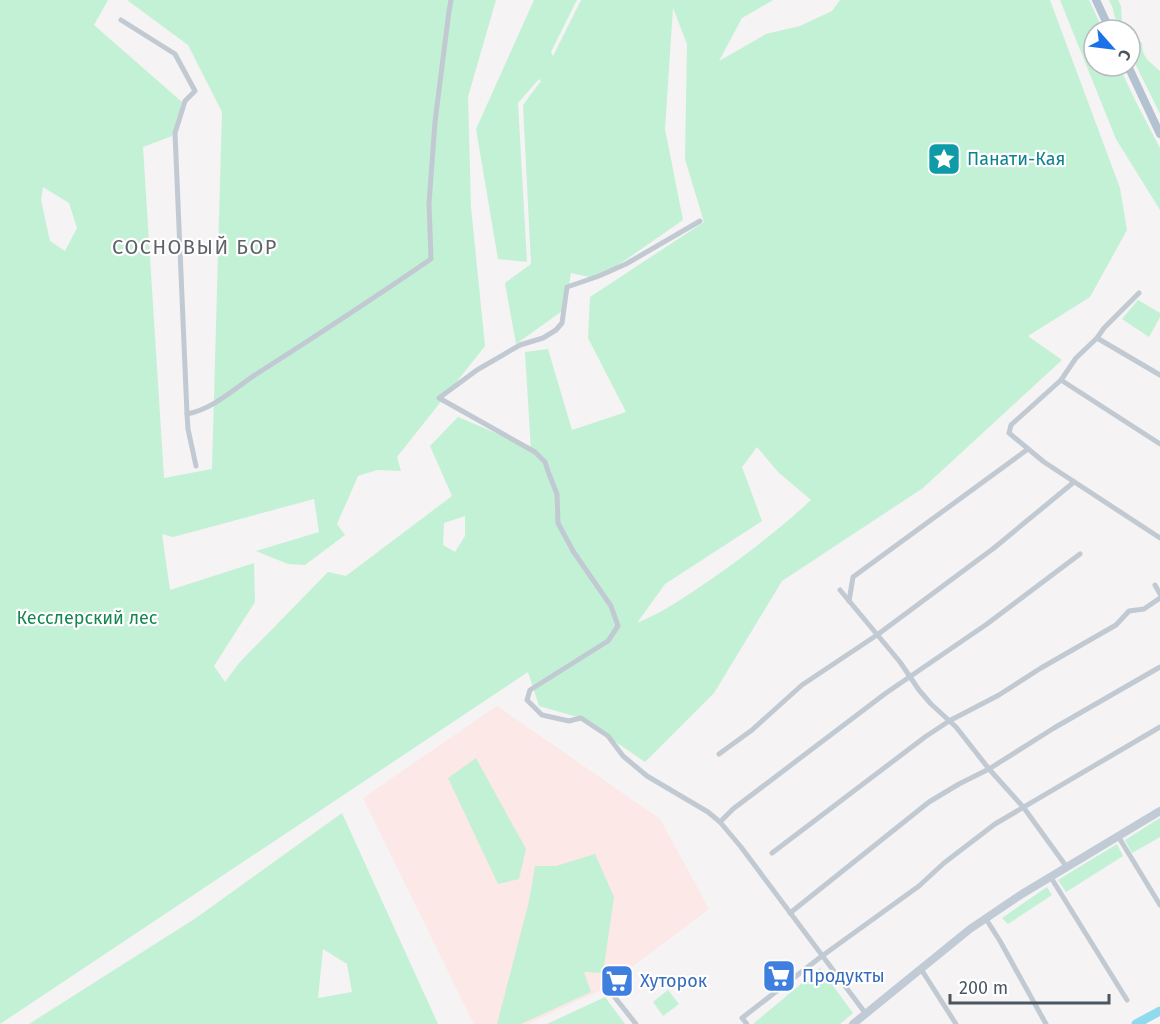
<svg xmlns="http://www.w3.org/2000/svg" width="1160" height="1024" font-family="'Fira Sans',sans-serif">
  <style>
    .medical { fill: #fce8e6 }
    .green { fill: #c3f1d5; fill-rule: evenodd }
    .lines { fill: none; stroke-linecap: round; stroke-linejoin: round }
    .river { stroke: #90daee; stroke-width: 9 }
    .street { stroke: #c1cad2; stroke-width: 5 }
    .secondary { stroke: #c1cbd6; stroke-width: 8 }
    .primary { stroke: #b3c2d1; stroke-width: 8 }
    .labels { text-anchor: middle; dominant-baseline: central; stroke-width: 4.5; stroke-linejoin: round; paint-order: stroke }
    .culture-label { font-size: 18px; fill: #0d838f; stroke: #fff; text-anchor: start }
    .park-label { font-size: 18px; fill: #17864f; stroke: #fff }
    .shop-label { font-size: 18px; fill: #366cbe; stroke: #fff; text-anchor: start }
    .neighbourhood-label { font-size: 20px; letter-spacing: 1.5px; fill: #5f6368; stroke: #fff }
  </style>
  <rect width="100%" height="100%" fill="#f5f3f3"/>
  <path class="medical" d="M497 706 660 819 709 909 601 990 528 1024H474L363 798Z"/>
  <g class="green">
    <path d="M0 0H108L94 25 182 102 172 136 143 147 164 478 212 469 222 112 188 45 127 0H496L468 97 471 207 485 346 397 457 401 471 377 470 358 476 337 524 345 535 305 565 288 564 256 551 319 532 314 499 173 537 162 534 170 590 254 563 255 602 214 666 225 682 239 663 328 572 346 576 452 496 430 446 458 417 524 445 531 450 525 352 548 349 572 430 626 412 588 338 590 297 704 222 685 159 687 44 673 8 665 129 683 220 598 279 571 273 565 309 516 344 505 283 531 264 523 105 541 81 539 79 518 103 527 262 498 259 476 129 534 0H577L551 52 553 56 581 0H773L742 18 719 61 766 34 800 26 832 11 840 0H1050L1120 188 1127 230 1090 297 1028 336 1062 360 923 488 782 581 714 693 645 762 581 718 539 706 528 672 0 1024ZM43 187 69 203 77 228 65 251 50 241 41 200ZM757 447 778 472 811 500C780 529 747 554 713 578 688 595 664 612 637 623L665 584 762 521 742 467ZM465 516V536L455 552 443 545 444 523Z"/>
    <path d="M1060 0H1089L1103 30H1094V66H1119L1136 102 1160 148V210L1116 139Z"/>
    <path d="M1109 0H1118L1121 6 1122 23 1115 18 1113 9Z"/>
    <path d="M1139 40 1142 43C1142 58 1149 61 1160 71V114L1130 53 1134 45Z"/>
    <path d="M1138 300 1160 313V317L1149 337 1122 319Z"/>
    <path d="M476 758 526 849 519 879 498 884 448 778Z"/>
    <path d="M342 813 438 1024H29L196 918ZM323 949 347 964 352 992 318 998Z"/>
    <path d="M1160 818V837L1132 853 1125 840Z"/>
    <path d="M1117 844 1123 856 1066 892 1058 880Z"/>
    <path d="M595 854 614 897 603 973 584 972 591 992 521 1024H497L529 901 535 866H556Z"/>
    <path d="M1047 887 1052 895 1008 924 1002 918Z"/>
    <path d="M820 968 853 1013 840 1024H753Z"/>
    <path d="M668 990 679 1004 663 1016 653 1002Z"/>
    <path d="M605 997 625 1024H547Z"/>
  </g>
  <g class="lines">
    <path class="river" d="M1136 1024 1160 1011"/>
    <g class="street">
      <path d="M121 20 175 54 195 91 185 101 175 133 187 414 188 429 196 466"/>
      <path d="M700 221 626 264 599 276 567 287 562 323 556 330 543 338 520 345 477 370 439 398 535 452 545 462 549 474 557 494 558 523 573 551 611 606 618 626 608 641 530 690 527 700 542 715 569 721 581 718 608 736 623 756 647 776 708 812 720 822 741 847 866 1014"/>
      <path d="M1139 293 1104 328 1097 338 1076 358 1061 380 1011 425 1009 433 1044 462 1160 538"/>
      <path d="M1097 338 1160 375"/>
      <path d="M1061 380 1160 444"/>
      <path d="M187 414C214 409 236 387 258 373 316 336 374 298 431 259L429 203 435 122 449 11 451 0"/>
      <path d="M1155 585 1160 594"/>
      <path d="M840 590 900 662 919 690 931 704 956 727 989 769 1024 808 1066 866"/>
      <path d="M849 601 853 577 1028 449"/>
      <path d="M719 754 752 730 802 685 877 635 994 548 1074 482"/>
      <path d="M720 822 733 809 886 693 987 624 1080 554"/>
      <path d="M1118 836 1160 905"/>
      <path d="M772 853 925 737 949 721 999 695 1041 668 1116 625 1129 611 1144 609 1160 598"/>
      <path d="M1050 876 1127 1000"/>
      <path d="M790 913 929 802 959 784 989 769 1054 728 1160 667"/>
      <path d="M986 919 1000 941 1046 1024"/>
      <path d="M921 969 956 1024"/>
      <path d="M605 985 636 1024"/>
      <path d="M747 1024 742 1018 822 956 919 886 944 863 995 824 1160 727"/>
    </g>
    <path class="secondary" d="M853 1024 970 929 1022 894 1160 811"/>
    <g class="primary">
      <path d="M1096 0 1110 30"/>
      <path d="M1128 66 1160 134"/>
    </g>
  </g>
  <defs>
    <symbol id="sight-square" viewBox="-11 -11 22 22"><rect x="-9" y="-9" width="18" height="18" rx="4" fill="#0f9aa8" stroke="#fff"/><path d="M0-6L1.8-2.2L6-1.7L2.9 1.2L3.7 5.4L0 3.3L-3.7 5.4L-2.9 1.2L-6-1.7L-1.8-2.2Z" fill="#fff"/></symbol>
    <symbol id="supermarket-square" viewBox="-11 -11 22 22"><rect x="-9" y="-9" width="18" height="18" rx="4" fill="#3f7fe0" stroke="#fff"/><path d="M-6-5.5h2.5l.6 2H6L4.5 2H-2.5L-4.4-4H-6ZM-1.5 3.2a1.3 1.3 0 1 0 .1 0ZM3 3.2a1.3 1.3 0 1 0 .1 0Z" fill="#fff"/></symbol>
  </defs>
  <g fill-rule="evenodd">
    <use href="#sight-square" x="925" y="140" width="38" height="38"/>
    <use href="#supermarket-square" x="760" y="957" width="38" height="38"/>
    <use href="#supermarket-square" x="598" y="962" width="38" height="38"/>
  </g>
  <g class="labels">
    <g class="culture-label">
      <text x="967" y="159">Панати-Кая</text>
    </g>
    <g class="park-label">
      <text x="87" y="618">Кесслерский лес</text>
    </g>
    <g class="shop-label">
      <text x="802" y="976">Продукты</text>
      <text x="640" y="981">Хуторок</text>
    </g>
    <g class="neighbourhood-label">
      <text x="195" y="247">СОСНОВЫЙ БОР</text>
    </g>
  </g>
  <g transform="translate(1112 48) rotate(118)"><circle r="28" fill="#ffffff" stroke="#b7bbc0" stroke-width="1.5"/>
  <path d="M0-4.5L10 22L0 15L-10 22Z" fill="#1a73e8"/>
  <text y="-9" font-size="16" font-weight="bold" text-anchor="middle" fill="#4a5661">С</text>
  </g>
  <path d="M950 994v9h159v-9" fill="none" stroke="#4a5661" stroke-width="3"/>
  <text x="959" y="994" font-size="18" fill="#4a5661" stroke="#ffffff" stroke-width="4.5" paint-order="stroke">200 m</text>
</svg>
